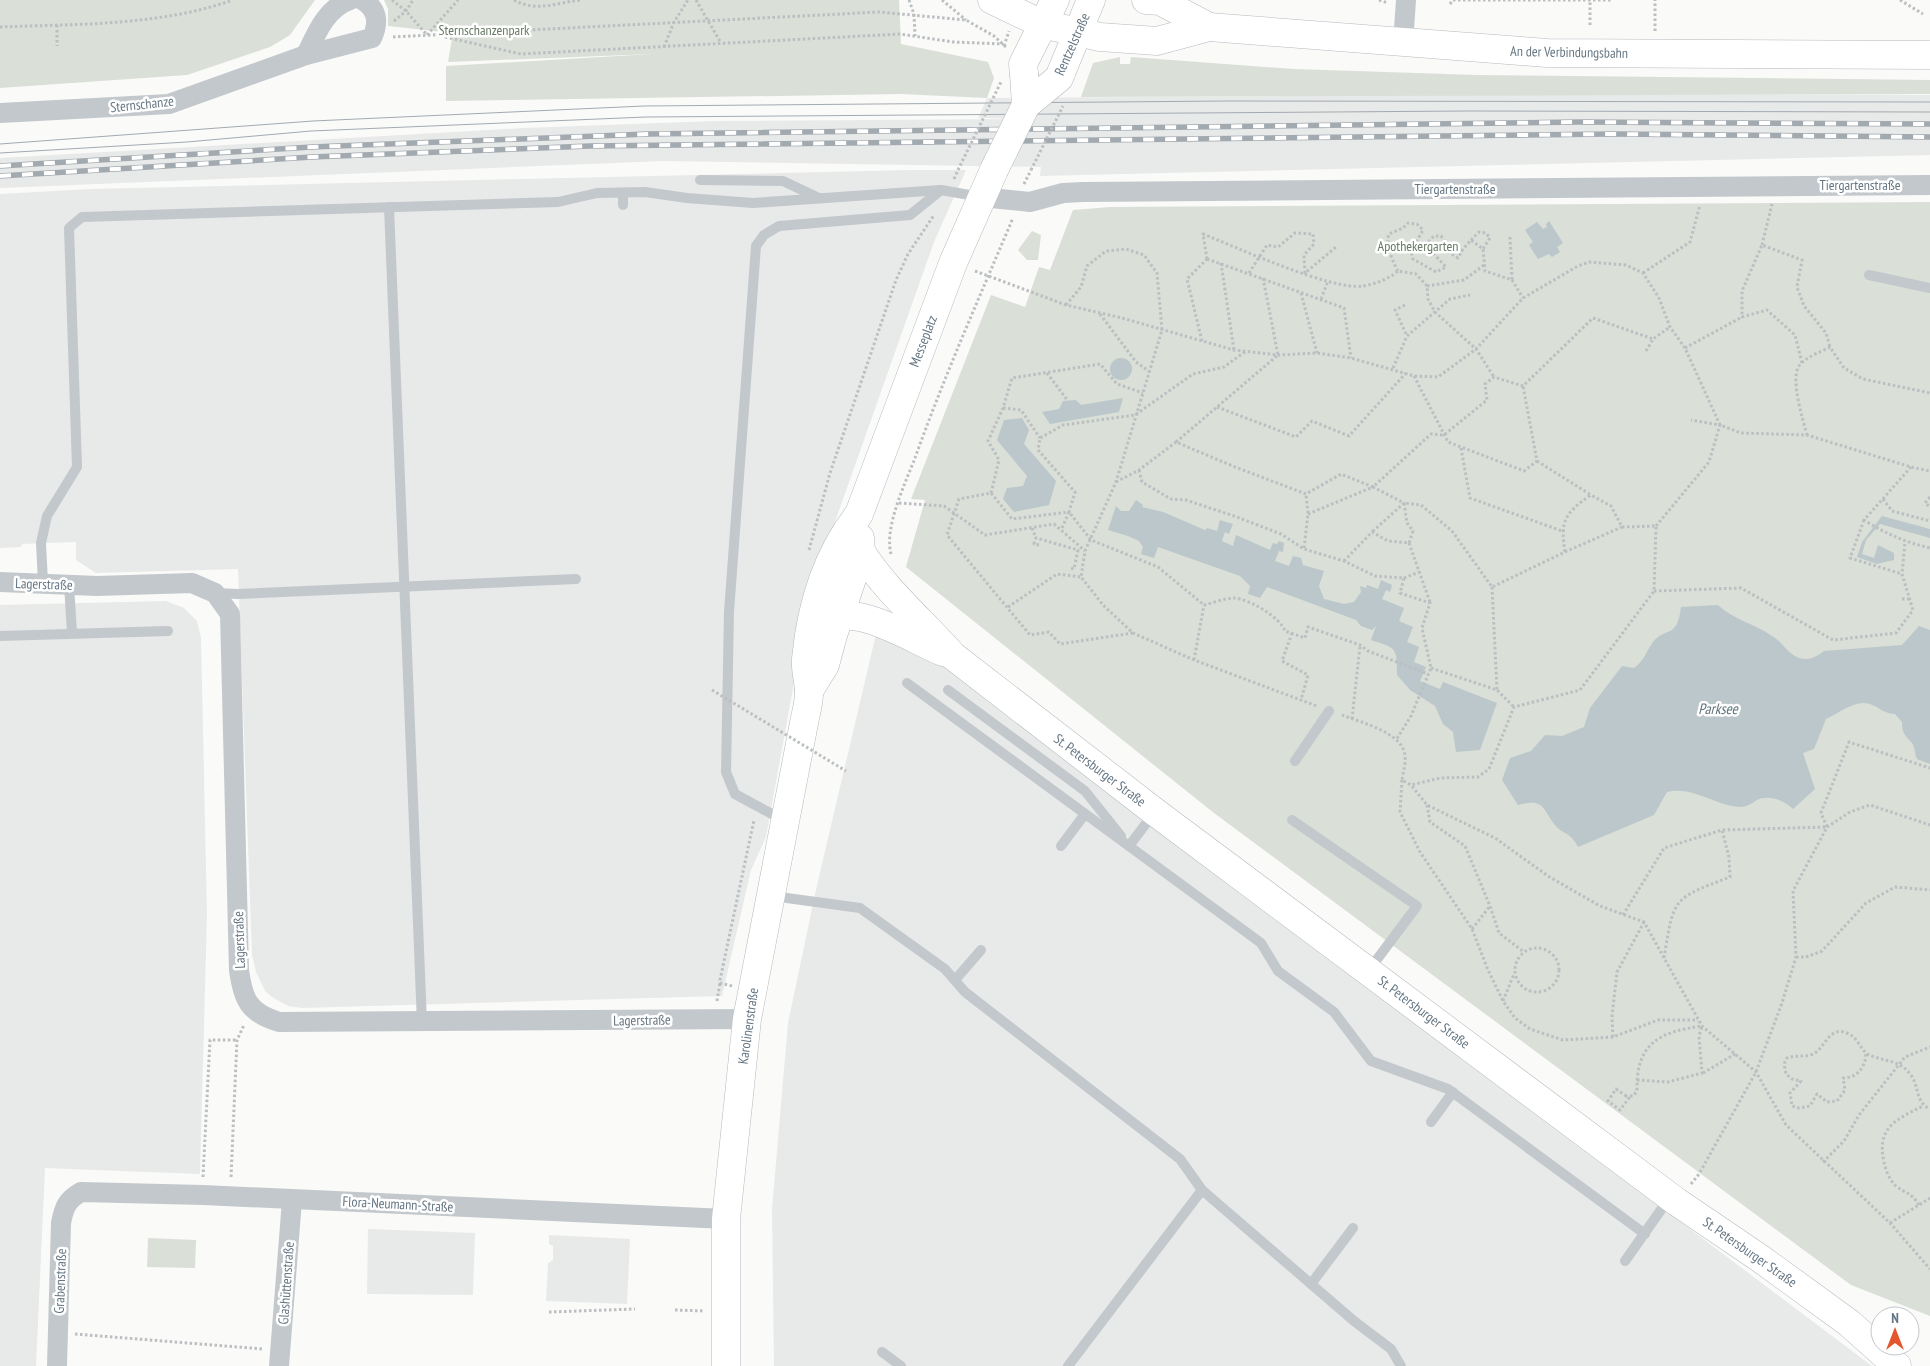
<svg xmlns="http://www.w3.org/2000/svg" width="1930" height="1366" font-family="'PT Sans Narrow',sans-serif">
  <style>
    .built { fill: #e8e9e9 }
    .green { fill: #dadfd7 }
    .water { fill: #bbc7cb }
    .lines { fill: none; stroke-linecap: round; stroke-linejoin: round }
    .secondary-casing { stroke: #b3babf; stroke-width: 29 }
    .primary-casing { stroke: #b5babe; stroke-width: 29 }
    .path { stroke: #bbbfc2; stroke-width: 3; stroke-dasharray: 2.5 2.5; stroke-linecap: butt }
    .lane { stroke: #c3c8cc; stroke-width: 10 }
    .street { stroke: #c3c8cc; stroke-width: 20 }
    .secondary { stroke: #fff; stroke-width: 28 }
    .primary { stroke: #fff; stroke-width: 28 }
    .tram { stroke: #a2aab0; stroke-width: 1 }
    .rail-casing { stroke: #a2aab0; stroke-width: 5.5 }
    .rail { stroke: #fff; stroke-width: 4; stroke-dasharray: 11; stroke-linecap: butt }
    .secondary-bridge-casing { stroke: #b3babf; stroke-width: 29; stroke-linecap: butt }
    .path-bridge { stroke: #bbbfc2; stroke-width: 3; stroke-dasharray: 2.5 2.5; stroke-linecap: butt }
    .secondary-bridge { stroke: #fff; stroke-width: 28 }
    .labels { text-anchor: middle; dominant-baseline: central; stroke-width: 5; stroke-linejoin: round; paint-order: stroke }
    .park-label { font-size: 14px; fill: #687a64; stroke: #fff }
    .street-label { font-size: 14px; fill: #657683; stroke: #fff }
    .water-label { font-size: 15px; font-style: italic; fill: #60757c; stroke: #fff }
  </style>
  <rect width="100%" height="100%" fill="#fafaf8"/>
  <g class="built">
    <path d="M1611 94 1930 95V155L1040 176 1041 167 663 161 0 188V158L524 128 714 121 1033 119 978 118 987 98Z"/>
    <path d="M911 170H966L934 242 818 570 807 611 766 837 751 870 722 996 302 1008 288 1006 272 997 265 991 256 972 252 955 238 569 96 573 76 560V542L22 544 21 547 0 548V194L91 189Z"/>
    <path d="M166 601 184 608 197 621 201 637 207 915 200 1174 45 1168 36 1366H0V605Z"/>
    <path d="M877 630 925 653 1872 1366H774L772 1209 788 1023 817 885Z"/>
    <path d="M368 1229 475 1233 473 1295 367 1294Z"/>
    <path d="M549 1235 630 1239 627 1304 546 1301 548 1263 553 1260V1246L549 1244Z"/>
  </g>
  <g class="green">
    <path d="M0 0H315L290 35 270 47 187 75 0 88Z"/>
    <path d="M384 0H899L901 44 988 62 994 78 987 98 901 94 446 101V66L652 54 448 62 453 33 388 26V9Z"/>
    <path d="M1120 57V64H1130L1131 57 1294 69 1477 75 1930 80V94L1081 97 1093 63Z"/>
    <path d="M1930 202V1316L1851 1285 1214 813 906 567 925 500 911 499 991 295 1025 307 1039 267 1050 270 1073 210 1110 207Z"/>
    <path d="M1032 231 1041 235 1038 260H1027L1018 250Z"/>
    <path d="M148 1238 196 1240 195 1268 147 1267Z"/>
  </g>
  <g class="water">
    <path d="M1549 221 1563 243 1557 247 1560 252 1552 257 1549 254 1538 259 1529 245 1533 242 1525 230 1537 222 1543 229 1547 227 1546 224Z"/>
    <circle cx="1121" cy="369" r="11"/>
    <path d="M1123 398 1119 412 1050 424 1042 412 1059 409 1063 401 1076 400 1081 405Z"/>
    <path d="M1022 418 1029 430 1024 444 1056 481 1049 505 1014 512 1003 499 1007 488 1023 486 1027 476 997 440 1004 420Z"/>
    <path d="M1136 500 1143 505 1142 507 1163 512 1205 530 1207 528 1217 531 1220 520 1233 524 1229 534 1225 532 1222 541 1233 546 1236 535 1270 550 1273 543 1277 544 1279 541 1284 543 1283 552 1279 551 1275 561 1289 566 1293 556 1301 558 1303 565 1324 571 1319 586 1324 599 1344 604 1354 602 1361 592 1360 586 1366 588 1367 585 1378 589 1381 580 1392 585 1390 592 1386 590 1382 599 1404 608 1399 621 1413 627 1407 642 1419 647 1414 662 1426 667 1420 681 1440 689 1443 682 1497 703 1480 750 1456 752 1453 732 1443 724 1435 706 1410 690 1397 675C1397 648 1397 648 1371 640L1376 626 1372 630 1361 626 1356 620 1267 587 1260 598 1248 594 1250 586 1240 576 1158 547 1154 558 1141 554 1143 547 1139 541 1128 536 1108 530 1116 506 1121 511H1129Z"/>
    <path d="M1882 516 1930 529V538L1880 524 1866 540 1862 554 1874 558 1878 545 1894 553V560L1877 564 1857 557 1862 542Z"/>
    <path d="M1718 605C1732 619 1755 624 1772 636 1783 642 1786 653 1799 658 1809 661 1816 657 1824 651L1902 645 1919 626 1930 630V764L1917 759C1915 755 1915 747 1912 743 1905 735 1902 734 1902 722L1895 714C1882 713 1881 708 1870 704 1857 699 1838 713 1826 719L1814 749 1803 753 1815 789 1793 809C1785 801 1769 794 1757 800 1751 804 1747 807 1739 807 1714 805 1693 786 1667 792L1654 815 1578 847C1570 831 1563 835 1555 825 1542 809 1545 798 1518 805L1502 780 1510 758 1531 751 1545 735 1562 736 1584 727 1590 708 1622 666 1634 668C1644 661 1646 652 1653 642 1666 626 1677 640 1681 607Z"/>
  </g>
  <g class="lines">
    <defs>
      <g id="secondary">
        <path d="M1061 73 1091 0"/>
        <path d="M1024 74 1023 64 1055 0"/>
        <path d="M861 552C888 593 922 621 953 656L1155 812 1677 1202 1761 1259 1849 1323 1897 1366"/>
        <path d="M822 619C860 604 909 638 943 652"/>
        <path d="M809 691 825 665 833 635 861 552 860 538"/>
        <path d="M726 1366V1219L747 1019 804 723C806 712 810 700 809 689 808 679 805 668 806 659 811 606 826 556 859 514L953 263 994 170"/>
      </g>
      <g id="primary">
        <path d="M992 0 1042 24 1100 37 1157 41 1209 27 1547 53 1930 55"/>
        <path d="M1146 0 1160 1 1209 27"/>
      </g>
    </defs>
    <use href="#secondary" class="secondary-casing"/>
    <use href="#primary" class="primary-casing"/>
    <g class="path">
      <path d="M392 0 406 11 427 35"/>
      <path d="M514 0C538 13 557 2 582 0"/>
      <path d="M696 0 721 43"/>
      <path d="M909 0 914 14 915 36"/>
      <path d="M942 0 966 20"/>
      <path d="M1379 0 1388 3"/>
      <path d="M1900 0 1923 14"/>
      <path d="M1450 4 1453 0H1613"/>
      <path d="M394 21 406 11 413 0"/>
      <path d="M57 25V46"/>
      <path d="M1590 25V1"/>
      <path d="M0 27C76 24 157 26 230 1"/>
      <path d="M1655 31V0"/>
      <path d="M427 35 458 0"/>
      <path d="M393 37 879 12 966 20 994 36 1007 48"/>
      <path d="M445 37 521 54 900 34 953 42 1003 44"/>
      <path d="M1004 46 1009 31"/>
      <path d="M664 47 674 22 688 0"/>
      <path d="M954 179 958 170"/>
      <path d="M1024 184 1031 170"/>
      <path d="M1510 237 1512 280"/>
      <path d="M1471 240 1479 232 1486 233 1490 238 1483 249"/>
      <path d="M1762 245 1772 204"/>
      <path d="M1207 259 1203 234C1236 247 1332 291 1363 286 1375 284 1389 279 1398 271L1416 274 1427 286 1428 299 1435 312 1476 349 1494 377"/>
      <path d="M1207 259 1344 308 1351 358"/>
      <path d="M1221 263 1234 350"/>
      <path d="M975 271 1066 305 1122 318 1234 350 1278 355 1317 353 1351 358 1414 376 1438 377 1476 349 1523 298 1578 266 1589 262 1626 265 1643 273 1659 298 1670 327 1685 348 1720 425 1741 433 1807 435 1911 467 1930 471"/>
      <path d="M1398 271C1393 263 1385 243 1389 234L1403 228 1408 223 1417 224 1423 230 1411 251 1413 259 1436 272 1446 267 1431 251 1429 241 1434 236H1441L1444 240 1442 248 1458 258 1463 249 1471 240 1483 249 1485 271 1512 280 1523 298"/>
      <path d="M1249 273 1267 245 1278 247 1295 233 1313 234 1314 244 1304 255 1305 273 1336 247"/>
      <path d="M1643 273 1690 242 1700 205"/>
      <path d="M1263 278 1278 355 1176 442 1235 467 1306 494 1341 474 1373 487 1431 434 1444 435 1487 400 1485 384 1494 377 1523 386 1593 318 1653 339"/>
      <path d="M1427 286 1464 280 1484 265"/>
      <path d="M1301 293 1317 353"/>
      <path d="M1321 299 1328 281"/>
      <path d="M1066 305 1081 287 1087 266 1106 251 1126 249 1144 255 1157 273 1162 330 1116 482 1085 551 1081 577 1103 605 1133 633 1194 660 1317 706"/>
      <path d="M1405 305 1395 310 1407 336"/>
      <path d="M1100 314 1136 362 1150 372"/>
      <path d="M1202 341 1187 279 1207 259"/>
      <path d="M1685 348 1742 317"/>
      <path d="M1646 351 1653 339 1670 327"/>
      <path d="M1802 363 1795 335 1767 310 1742 317V291L1762 245 1802 260 1797 287 1804 306 1826 333 1830 347"/>
      <path d="M1393 368 1407 336 1450 299 1470 295"/>
      <path d="M1047 373 1068 401"/>
      <path d="M1414 376 1448 442 1524 471 1537 461 1523 386"/>
      <path d="M1217 407 1296 437 1312 421 1349 436 1406 373"/>
      <path d="M1003 408 1021 410 1040 438"/>
      <path d="M1807 435C1803 420 1790 379 1799 366 1805 357 1821 352 1830 347L1844 368 1863 379 1930 393"/>
      <path d="M1461 448 1470 498 1562 531"/>
      <path d="M1537 461 1591 495"/>
      <path d="M1911 467 1864 520C1886 534 1905 542 1930 548"/>
      <path d="M1139 470 1142 482 1171 499 1186 500 1234 516 1281 534 1304 549 1344 561 1375 576 1404 578 1400 593 1430 603 1422 628 1431 668 1411 716 1396 740"/>
      <path d="M1116 482 1139 470 1176 442"/>
      <path d="M991 493 999 460 988 441 1003 408 1012 378 1100 364 1117 384 1143 393"/>
      <path d="M1930 497 1925 503 1930 507"/>
      <path d="M1883 499 1892 511 1930 521"/>
      <path d="M899 503 944 506 985 535 1054 524 1085 551"/>
      <path d="M1308 514 1373 487 1404 503 1372 532"/>
      <path d="M1864 520 1850 558 1902 574"/>
      <path d="M1656 526 1709 462 1720 425 1691 420"/>
      <path d="M1032 528 1036 538"/>
      <path d="M1062 528 1069 512 1091 540 1158 567 1204 605C1213 603 1225 598 1234 598 1249 599 1280 617 1285 631L1305 638 1308 627 1360 645 1368 651 1428 674"/>
      <path d="M1409 543 1430 602"/>
      <path d="M1039 545 1034 544 1036 538 1078 550 1074 569 1070 568"/>
      <path d="M1304 548 1308 514 1306 494"/>
      <path d="M809 550 830 473 896 280 908 254 934 215"/>
      <path d="M1565 552 1622 527"/>
      <path d="M891 554C884 527 905 484 915 458 944 377 979 298 1013 218"/>
      <path d="M1344 561 1372 532 1388 541 1409 543 1413 531 1407 523 1404 503 1421 505 1452 531 1492 587 1565 552C1560 520 1565 513 1591 495L1611 506 1622 527 1656 526 1654 591 1580 690 1514 707 1489 769 1478 777 1440 778 1411 785"/>
      <path d="M1404 578 1419 572"/>
      <path d="M1492 587 1497 690"/>
      <path d="M1654 591 1741 588 1833 640 1896 633 1913 610 1902 574 1905 542"/>
      <path d="M1902 599H1911"/>
      <path d="M1008 607 1057 574 1081 577"/>
      <path d="M1133 633 1060 644 1049 632 1030 635 947 535 959 499 991 493 1012 519 1069 512 1075 492 1038 450 1040 438 1063 425 1135 415 1193 374 1224 367 1246 351"/>
      <path d="M1292 633 1282 661 1308 675 1301 700"/>
      <path d="M1194 660 1204 605"/>
      <path d="M1431 668 1497 690 1514 707"/>
      <path d="M1342 715C1360 722 1404 733 1405 756 1406 764 1403 772 1402 780L1411 785 1427 805 1495 838 1548 876 1600 906 1644 922 1702 1026 1756 1072 1786 1125 1890 1223 1930 1269"/>
      <path d="M1352 719 1360 646"/>
      <path d="M1402 780 1400 812 1420 852 1472 929 1488 970 1503 1001 1515 1018 1530 1029 1563 1040 1613 1037 1658 1020H1698"/>
      <path d="M1427 805 1430 822 1465 846 1490 906 1499 933 1524 952"/>
      <path d="M1827 827 1821 813 1849 742 1930 768"/>
      <path d="M1623 915 1664 848 1722 830 1826 827"/>
      <path d="M1472 929 1490 906"/>
      <circle cx="1537" cy="970" r="22"/>
      <path d="M1796 957H1806L1822 951 1866 903 1895 887 1930 890"/>
      <path d="M1664 958C1674 897 1672 899 1730 877L1729 857 1722 830"/>
      <path d="M732 986 720 983V980L754 820"/>
      <path d="M717 1001 720 983"/>
      <path d="M1503 1001 1514 974"/>
      <path d="M1613 1037 1612 1017 1617 972 1644 922"/>
      <path d="M1866 1054C1865 1068 1857 1078 1843 1078L1845 1090 1837 1101 1827 1102 1817 1094 1810 1106 1799 1108 1792 1106 1790 1093 1801 1081 1792 1079 1786 1074 1784 1064 1787 1058C1795 1055 1802 1057 1810 1055 1825 1052 1827 1025 1847 1033 1858 1037 1860 1050 1869 1055 1883 1061 1900 1060 1910 1074 1920 1086 1914 1101 1930 1109"/>
      <path d="M1703 1073 1737 1053"/>
      <path d="M1637 1080 1668 1082 1702 1073 1699 1036 1702 1026"/>
      <path d="M1616 1089 1629 1098 1620 1110 1608 1101Z"/>
      <path d="M1625 1096H1633L1637 1091C1636 1043 1659 1032 1702 1026"/>
      <path d="M1823 1162 1844 1141 1859 1115 1905 1057 1930 1047"/>
      <path d="M203 1177 210 1040H237"/>
      <path d="M231 1177 237 1040 244 1025"/>
      <path d="M1691 1184 1699 1174 1756 1072 1782 1003 1796 957 1793 891 1827 827 1850 812 1870 805 1930 825"/>
      <path d="M1919 1205C1911 1192 1906 1194 1896 1186 1890 1181 1885 1169 1884 1162 1876 1127 1897 1119 1923 1106"/>
      <path d="M1890 1223 1930 1198"/>
      <path d="M675 1310 705 1311"/>
      <path d="M549 1312 635 1309"/>
      <path d="M75 1334 263 1349"/>
    </g>
    <g class="lane">
      <path d="M700 180 783 181 819 198"/>
      <path d="M623 193V205"/>
      <path d="M389 207 422 1023"/>
      <path d="M1869 275 1930 288"/>
      <path d="M43 583 41 543 47 516 77 467 69 228 82 217 558 202 597 193 645 192 687 198 753 203 941 190 981 197"/>
      <path d="M69 585 72 633"/>
      <path d="M215 593 238 594 576 579"/>
      <path d="M0 636 168 631"/>
      <path d="M907 683 1261 943 1278 971 1334 1012 1371 1061 1448 1089 1645 1234"/>
      <path d="M948 690 1085 791 1121 836"/>
      <path d="M1295 761 1329 711"/>
      <path d="M783 820 735 794 726 772 729 612 756 246 764 235 779 226 910 215 941 190"/>
      <path d="M1292 820 1417 906 1369 970"/>
      <path d="M1061 846 1085 814"/>
      <path d="M1129 846 1154 813"/>
      <path d="M772 896 860 908 945 969 965 992 1180 1159 1202 1190 1354 1321 1391 1349 1401 1366"/>
      <path d="M955 980 981 950"/>
      <path d="M1431 1122 1453 1092"/>
      <path d="M1625 1261 1670 1197"/>
      <path d="M1311 1284 1353 1228"/>
      <path d="M882 1352 901 1366"/>
      <path d="M1068 1366 1202 1190"/>
    </g>
    <g class="street">
      <path d="M1403 43 1406 0"/>
      <path d="M306 55C316 34 326 8 350 0"/>
      <path d="M0 113 169 104 306 55 372 38C379 23 378 8 362 0"/>
      <path d="M981 197 1030 202 1063 193 1083 192 1930 185"/>
      <path d="M0 582 97 586 192 583 215 593 230 614 239 970C243 1000 249 1013 279 1022L747 1019"/>
      <path d="M57 1366 61 1223C64 1207 67 1200 81 1192L203 1195 726 1219"/>
      <path d="M279 1366 292 1200"/>
    </g>
    <use href="#secondary" class="secondary"/>
    <use href="#primary" class="primary"/>
    <g class="tram">
      <path d="M0 144 313 121 644 106 1226 101 1930 102"/>
      <path d="M0 153 187 142 311 131 646 117 1467 111 1930 112"/>
    </g>
    <defs>
      <g id="rail">
        <path d="M0 166 312 147 648 134 1579 122 1930 124"/>
        <path d="M0 176 312 157 590 146 1612 134 1930 137"/>
      </g>
    </defs>
    <use href="#rail" class="rail-casing"/>
    <use href="#rail" class="rail"/>
    <defs>
      <g id="secondary-bridge">
        <path d="M1024 74 1026 105"/>
        <path d="M994 170 1026 105 1059 78 1061 73"/>
      </g>
    </defs>
    <use href="#secondary-bridge" class="secondary-bridge-casing"/>
    <g class="path-bridge">
      <path d="M958 170 1001 82"/>
      <path d="M1031 170 1063 106"/>
      <path d="M712 690 846 771"/>
    </g>
    <use href="#secondary-bridge" class="secondary-bridge"/>
  </g>
  <g class="labels">
    <g class="park-label">
      <text x="484" y="30">Sternschanzenpark</text>
      <text x="1418" y="246">Apothekergarten</text>
    </g>
    <g class="street-label">
      <text transform="translate(1072 44) rotate(-66)">Rentzelstraße</text>
      <text transform="translate(1569 52) rotate(1)">An der Verbindungsbahn</text>
      <text transform="translate(142 104) rotate(-6)">Sternschanze</text>
      <text x="1860" y="185">Tiergartenstraße</text>
      <text x="1455" y="189">Tiergartenstraße</text>
      <text transform="translate(923 341) rotate(-69)">Messeplatz</text>
      <text transform="translate(44 584) rotate(2)">Lagerstraße</text>
      <text transform="translate(1100 770) rotate(37)">St. Petersburger Straße</text>
      <text transform="translate(239 940) rotate(-92)">Lagerstraße</text>
      <text transform="translate(1424 1012) rotate(37)">St. Petersburger Straße</text>
      <text transform="translate(642 1020) rotate(-1)">Lagerstraße</text>
      <text transform="translate(748 1026) rotate(-82)">Karolinenstraße</text>
      <text transform="translate(398 1204) rotate(3)">Flora-Neumann-Straße</text>
      <text transform="translate(1750 1252) rotate(35)">St. Petersburger Straße</text>
      <text transform="translate(60 1281) rotate(-88)">Grabenstraße</text>
      <text transform="translate(286 1283) rotate(-86)">Glashüttenstraße</text>
    </g>
    <g class="water-label">
      <text x="1718" y="708">Parksee</text>
    </g>
  </g>
  <g transform="translate(1895 1331)"><circle r="24" fill="#ffffff" stroke="#c1c8cd"/>
  <path d="M0-4L9 19L0 12L-9 19Z" fill="#e4572e"/>
  <text y="-8" font-size="14" font-weight="bold" text-anchor="middle" fill="#657683">N</text>
  </g>
</svg>
